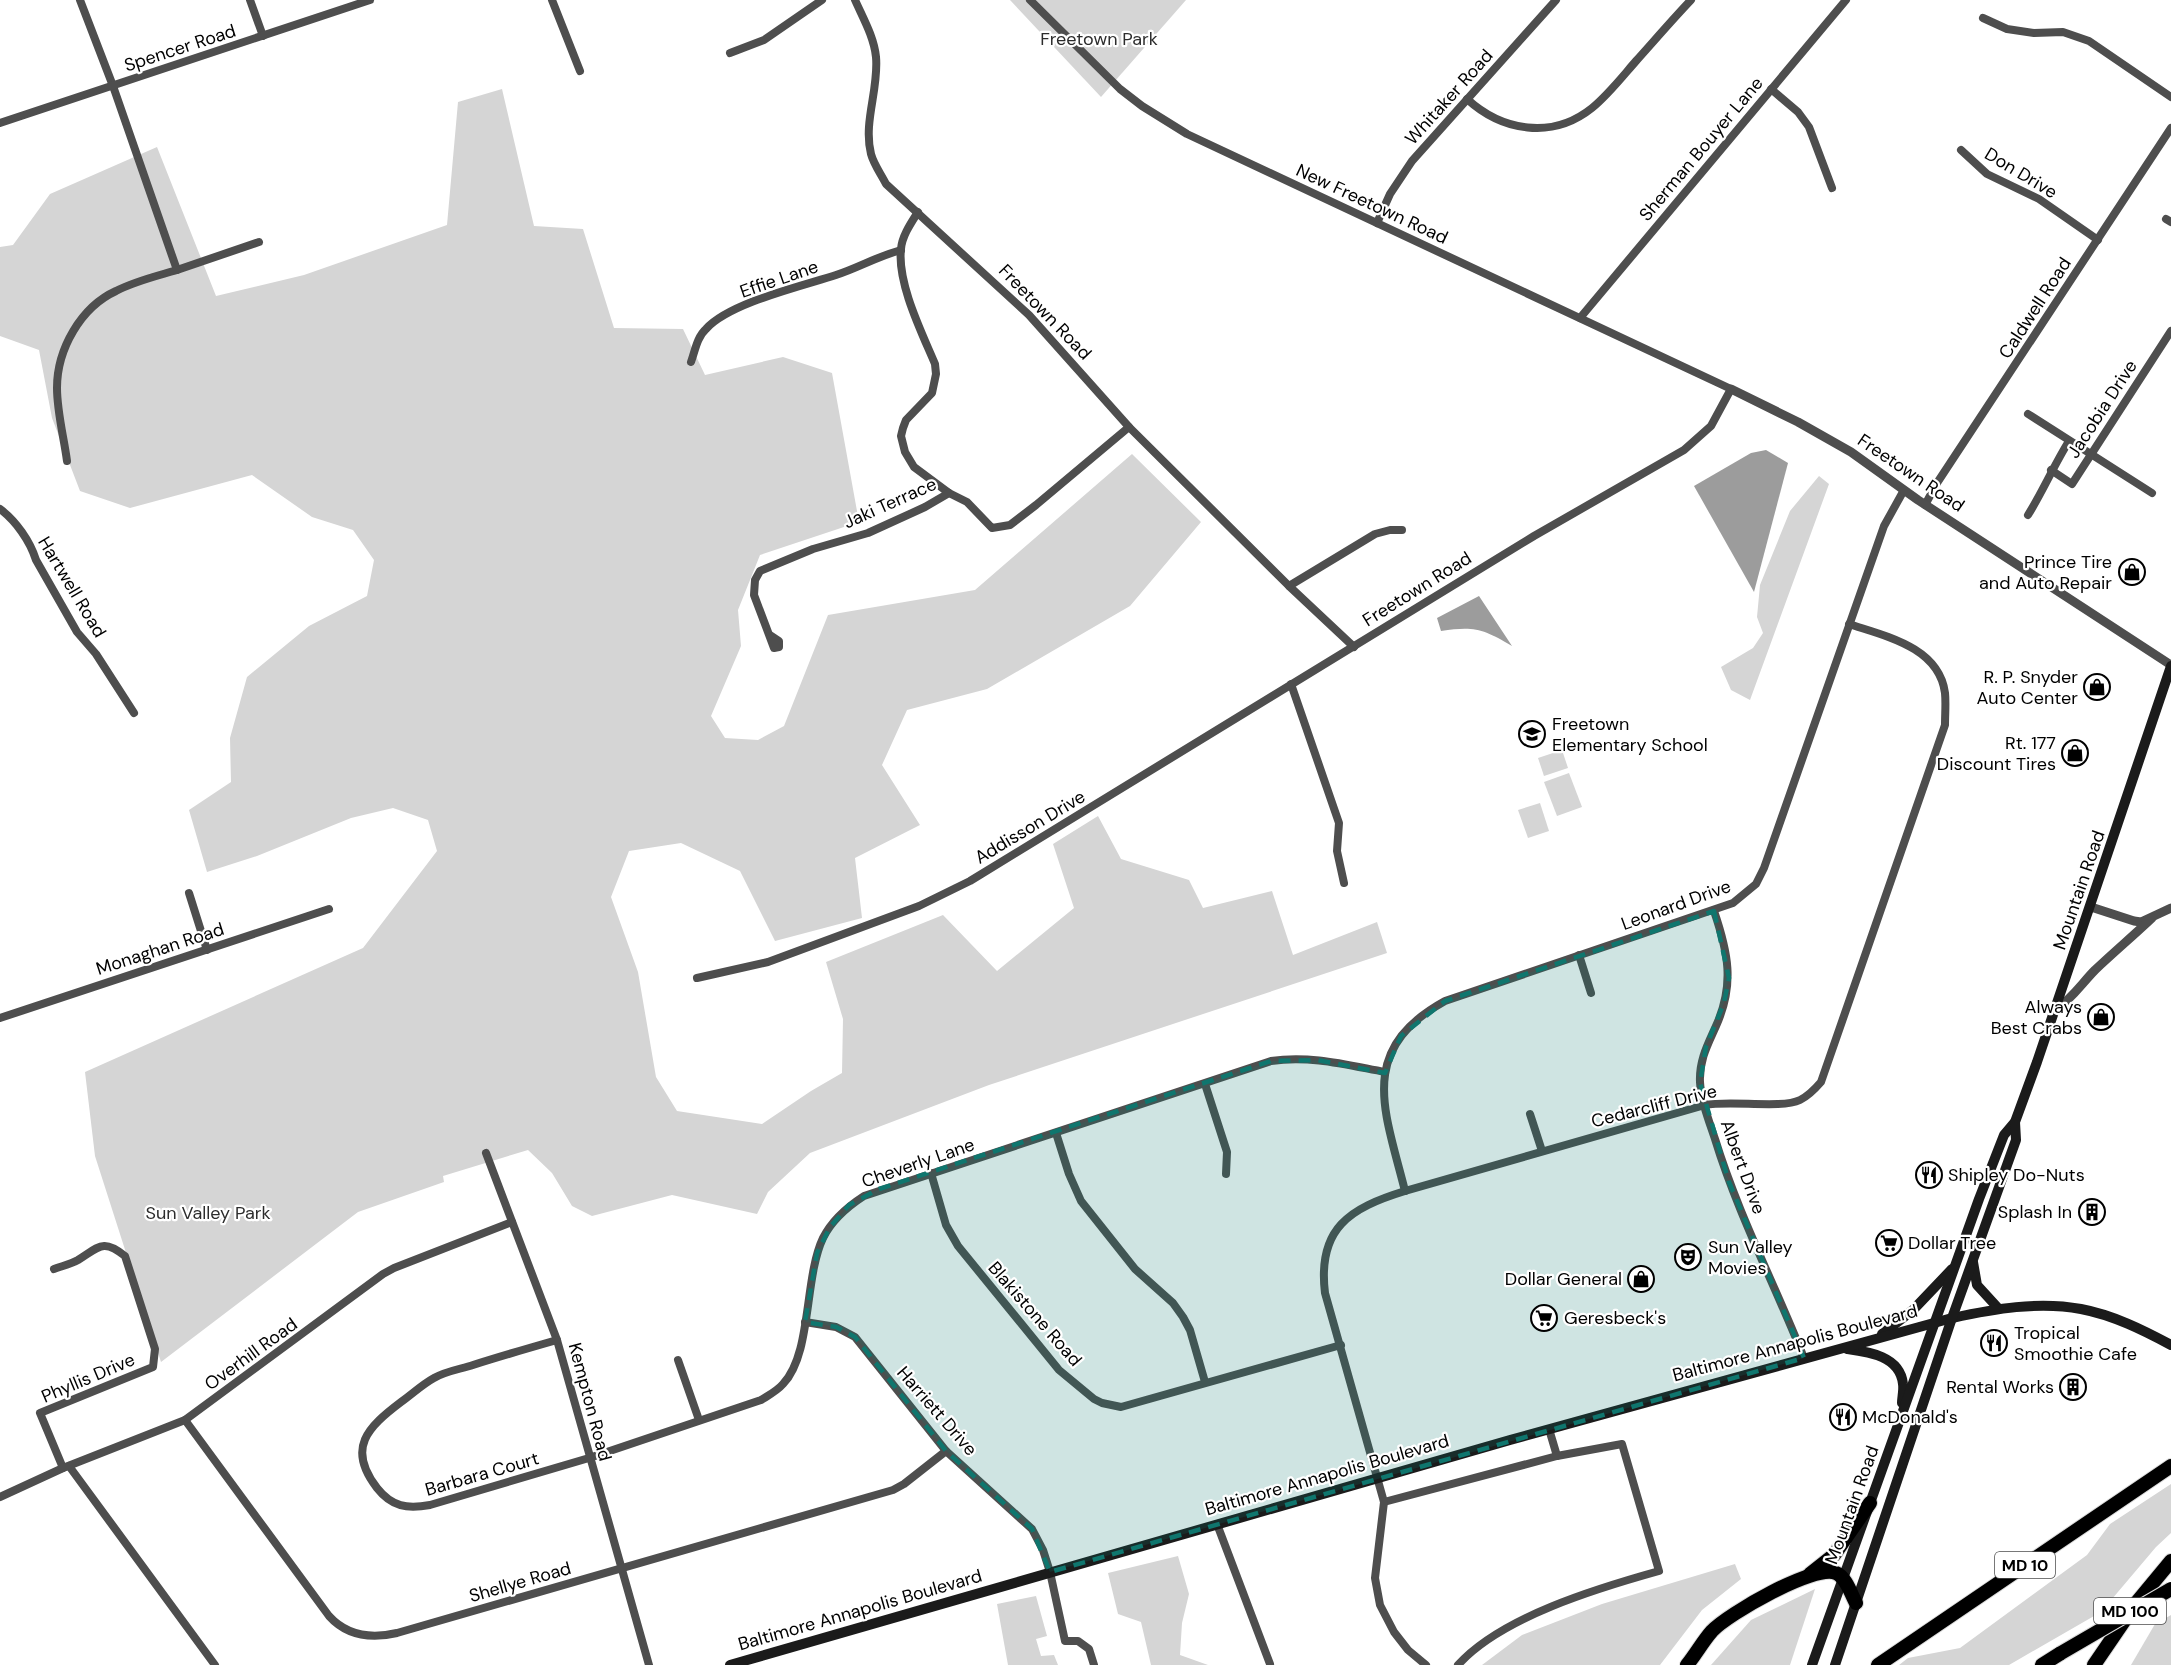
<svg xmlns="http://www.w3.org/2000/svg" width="2171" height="1665" font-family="'DM Sans',sans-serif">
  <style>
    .green { fill: #d5d5d5 }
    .water { fill: #9c9c9c }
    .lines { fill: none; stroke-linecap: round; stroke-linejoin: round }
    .motorway-casing { stroke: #dbdbdb; stroke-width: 16 }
    .minor { stroke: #4e4e4e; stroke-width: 8 }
    .tertiary { stroke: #4e4e4e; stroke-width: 9 }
    .secondary { stroke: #1b1b1b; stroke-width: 10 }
    .motorway { stroke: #000; stroke-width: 14 }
    .motorway-bridge-casing { stroke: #dbdbdb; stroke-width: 16; stroke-linecap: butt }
    .motorway-bridge { stroke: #000; stroke-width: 14 }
    .marked { fill: #0f766e; fill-opacity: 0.2; stroke: #0f766e; stroke-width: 4.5; stroke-dasharray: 12 8; stroke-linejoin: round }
    .labels { text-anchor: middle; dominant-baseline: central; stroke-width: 4.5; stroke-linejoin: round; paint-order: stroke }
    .shield { fill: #fff; stroke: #4c4c4c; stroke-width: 1.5 }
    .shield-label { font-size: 16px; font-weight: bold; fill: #000 }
    .park-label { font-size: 18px; fill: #2c2c2c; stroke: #fff }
    .street-label { font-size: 18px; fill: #000; stroke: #fff }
    .poi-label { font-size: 18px; fill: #000; stroke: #fff; text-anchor: end }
  </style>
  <rect width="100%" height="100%" fill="#fff"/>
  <g class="green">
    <path d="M1010 0H1186L1101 97Z"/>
    <path d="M502 89 534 226 583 229 614 328 683 329 705 375 783 357 832 373 859 522 760 555 738 610 741 646 711 716 725 738 758 740 784 726 828 615 975 590 1132 454 1201 522 1130 606 987 689 907 710 882 765 920 825 855 858 862 918 775 941 740 871 681 843 629 851 611 897 638 972 656 1077 677 1111 762 1124 811 1091 842 1073 843 1019 826 962 943 915 997 971 1074 908 1053 844 1098 816 1121 859 1189 880 1203 908 1272 891 1293 955 1377 922 1387 953 989 1085 810 1153 768 1192 757 1214 672 1195 592 1216 572 1206 552 1173 528 1150 443 1176 444 1182 358 1212 161 1362 95 1156 85 1072 363 948 437 851 428 820 393 808 351 818 257 856 207 872 189 810 231 782 230 738 247 677 309 626 367 596 374 560 353 530 312 517 252 475 130 508 80 491 52 418 39 350 0 336V247L13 245 50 194 157 147 216 296 304 275 447 225 458 102Z"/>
    <path d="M1819 476 1829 484 1750 700 1731 690 1721 667 1753 648 1763 633 1757 617 1760 585 1790 511Z"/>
    <path d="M1562 750 1568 768 1544 776 1538 758Z"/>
    <path d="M1569 773 1582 807 1557 816 1544 782Z"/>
    <path d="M1540 803 1549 831 1528 838 1518 810Z"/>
    <path d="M2171 1484V1533L2156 1547 2101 1612 2009 1665H1899L1908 1658 1960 1648 2087 1555 2110 1524Z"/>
    <path d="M1178 1556 1189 1594 1182 1623 1180 1655 1208 1665H1151L1141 1622 1118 1614 1108 1573Z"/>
    <path d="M1735 1564 1741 1579 1702 1610 1660 1665H1482L1522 1635 1602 1604Z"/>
    <path d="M1815 1589 1790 1665H1711L1751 1620Z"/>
    <path d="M1036 1596 1047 1636 1036 1639 1041 1656 1054 1655 1058 1665H1008L997 1604Z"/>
    <path d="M2171 1615V1665H2131L2155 1624Z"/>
  </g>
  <g class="water">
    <path d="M1766 450 1788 463 1754 592 1694 486 1751 453Z"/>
    <path d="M1479 596 1512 646C1483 629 1475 626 1441 631L1437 618Z"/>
  </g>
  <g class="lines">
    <defs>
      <g id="motorway">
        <path d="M1810 1574 1834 1555 1870 1503"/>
        <path d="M1687 1665C1696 1654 1703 1641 1712 1631 1728 1614 1814 1564 1836 1573 1846 1577 1851 1594 1856 1603"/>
        <path d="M1878 1665 2171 1466"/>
        <path d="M2042 1665 2061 1653"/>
        <path d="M2094 1665 2137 1602 2171 1561"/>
      </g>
    </defs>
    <use href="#motorway" class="motorway-casing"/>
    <g class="minor">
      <path d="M80 0 113 86 177 270 259 242"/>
      <path d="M250 0 263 36"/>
      <path d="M552 0 580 71"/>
      <path d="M855 0C863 18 874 37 876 57 879 89 863 122 871 154 874 165 881 174 886 184L1029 315 1129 427 1289 586 1354 647"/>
      <path d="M1983 18 2007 29 2034 33 2063 32 2089 41 2171 97"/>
      <path d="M730 53 764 40 822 0"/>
      <path d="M1771 89 1798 112 1809 127 1832 188"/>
      <path d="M1467 99C1502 131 1552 140 1592 108 1608 95 1622 77 1636 61 1654 41 1672 20 1691 0"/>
      <path d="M0 123 370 0"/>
      <path d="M1961 150 1987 174 2039 199 2098 240"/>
      <path d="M918 212C911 223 902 236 901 249 897 283 922 333 935 364L936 374 932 393 906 420 903 428 901 436 905 452 914 467 949 493 967 502 992 528 1010 525 1036 505 1129 427"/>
      <path d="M2166 219 2171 222"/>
      <path d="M1377 223 1390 194 1412 161 1556 0"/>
      <path d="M1580 318 1846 0"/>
      <path d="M691 362C695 351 697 337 706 329 729 303 802 286 836 275 858 268 878 256 901 250"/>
      <path d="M2028 414 2152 493"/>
      <path d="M67 461C64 438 57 412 57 388 57 349 81 307 116 291 135 281 157 276 177 270"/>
      <path d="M2051 470 2072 484 2171 331"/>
      <path d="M1925 505 1937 483 2171 128"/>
      <path d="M0 509C16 521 30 541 36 560L77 632 96 654 134 713"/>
      <path d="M2028 515C2043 491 2054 465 2069 441"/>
      <path d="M1289 586 1375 534 1390 530H1402"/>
      <path d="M770 635 779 641V647L774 648 754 595 755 580 760 571 813 549 868 533 925 507 949 493"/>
      <path d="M1291 684 1339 823 1337 851 1344 883"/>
      <path d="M189 893 207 950"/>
      <path d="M1714 911C1728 952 1735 984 1716 1026 1708 1044 1699 1060 1700 1082 1701 1101 1709 1121 1715 1139 1738 1214 1775 1285 1804 1358"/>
      <path d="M1579 955 1591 993"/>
      <path d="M697 978 768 962 919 906 970 881 1534 536 1684 450 1711 426 1731 389 1187 134 1142 106 1120 89 1030 0"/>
      <path d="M0 1018 329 909"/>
      <path d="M1205 1084 1227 1152 1226 1174"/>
      <path d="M1530 1114 1542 1151"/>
      <path d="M1056 1133 1069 1174 1081 1201 1135 1269 1173 1303 1183 1317 1190 1330 1205 1382"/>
      <path d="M486 1153 557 1340 649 1665"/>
      <path d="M931 1173 946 1225 958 1246 1059 1370 1094 1399 1102 1403 1121 1407 1341 1345"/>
      <path d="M1405 1191C1385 1111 1356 1050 1445 1001L1733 903 1756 884 1764 868 1884 526 1904 490"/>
      <path d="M54 1269C62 1266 71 1264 78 1260 99 1247 103 1238 125 1256L155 1349 153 1367 40 1413 63 1468"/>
      <path d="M805 1322 836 1327 855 1337 946 1451 1032 1529 1043 1550 1050 1572 1065 1641H1078L1089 1649 1094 1665"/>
      <path d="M557 1340C529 1348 501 1356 473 1365 461 1369 446 1371 434 1378 423 1384 412 1394 401 1402 368 1427 346 1448 377 1488 392 1507 407 1509 430 1505L589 1458 761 1400C769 1395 777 1391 783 1384 812 1354 804 1278 823 1238 832 1220 847 1207 864 1196L1271 1061C1310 1055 1347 1065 1385 1072"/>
      <path d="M678 1360 699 1420"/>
      <path d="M185 1420 329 1616C347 1636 371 1639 397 1633L893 1490 904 1484 946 1451"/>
      <path d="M1549 1429 1557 1456"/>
      <path d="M69 1466 215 1665"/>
      <path d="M0 1497 63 1468 185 1420 383 1274 394 1268 512 1222"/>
      <path d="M1384 1502 1557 1456 1622 1444 1659 1571C1598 1588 1501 1617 1458 1665"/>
      <path d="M1217 1524 1270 1664"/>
      <path d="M1426 1665 1408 1650 1394 1632 1380 1605 1375 1578 1384 1502 1325 1293C1317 1228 1350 1208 1405 1191L1705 1105C1731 1100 1781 1109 1800 1100 1808 1096 1815 1089 1821 1082L1945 725C1945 714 1946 703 1945 693 1939 647 1885 636 1849 624"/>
    </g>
    <g class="tertiary">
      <path d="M1731 389 1798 422 1851 452 1918 500 2171 665"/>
      <path d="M2091 907 2134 921 2141 922 2171 908"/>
      <path d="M2055 1010C2072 999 2082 983 2095 970 2114 952 2133 936 2152 918"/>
    </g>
    <g class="secondary">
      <path d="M1973 1262 1977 1285 1998 1308"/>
      <path d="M1882 1334 1913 1310 1952 1269"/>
      <path d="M1847 1349C1869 1352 1900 1356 1903 1384 1904 1390 1902 1397 1902 1403"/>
      <path d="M730 1665 1510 1440 1952 1318C1994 1309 2038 1301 2081 1309 2113 1315 2143 1330 2171 1345"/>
      <path d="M1812 1665 1979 1199 2004 1135 2015 1122 2037 1062 2171 666"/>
      <path d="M1835 1665 1952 1318 2016 1140 2015 1122"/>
    </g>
    <use href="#motorway" class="motorway"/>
    <defs>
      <path id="motorway-bridge" d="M2061 1653 2171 1589"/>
    </defs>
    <use href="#motorway-bridge" class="motorway-bridge-casing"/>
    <use href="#motorway-bridge" class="motorway-bridge"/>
  </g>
  <path class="marked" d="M1714 911 1729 978 1724 1003 1706 1047 1700 1083 1729 1182 1804 1358 1050 1572 1032 1529 946 1451 855 1337 836 1327 805 1322 817 1253 830 1227 849 1205 879 1189 1271 1061 1317 1060 1385 1073 1401 1036 1445 1001Z"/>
  <defs>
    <symbol id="shop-ring" viewBox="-11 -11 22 22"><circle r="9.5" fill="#fff" stroke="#000" stroke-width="1.5"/><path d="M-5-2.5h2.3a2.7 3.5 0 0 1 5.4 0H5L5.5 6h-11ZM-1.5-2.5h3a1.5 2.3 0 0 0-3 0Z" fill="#000"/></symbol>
    <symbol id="school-ring" viewBox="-11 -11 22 22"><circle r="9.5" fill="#fff" stroke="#000" stroke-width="1.5"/><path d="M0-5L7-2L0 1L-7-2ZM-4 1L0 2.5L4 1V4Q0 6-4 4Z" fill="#000"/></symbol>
    <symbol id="restaurant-ring" viewBox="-11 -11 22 22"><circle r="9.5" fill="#fff" stroke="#000" stroke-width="1.5"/><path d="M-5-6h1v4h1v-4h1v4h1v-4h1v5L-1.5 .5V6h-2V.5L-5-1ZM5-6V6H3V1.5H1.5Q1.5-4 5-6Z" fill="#000"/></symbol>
    <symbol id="building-ring" viewBox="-11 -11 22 22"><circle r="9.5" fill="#fff" stroke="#000" stroke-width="1.5"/><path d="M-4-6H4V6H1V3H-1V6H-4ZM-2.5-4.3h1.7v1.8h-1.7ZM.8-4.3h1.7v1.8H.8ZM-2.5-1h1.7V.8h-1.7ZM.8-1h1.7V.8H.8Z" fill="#000"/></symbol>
    <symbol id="supermarket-ring" viewBox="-11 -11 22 22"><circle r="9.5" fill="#fff" stroke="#000" stroke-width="1.5"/><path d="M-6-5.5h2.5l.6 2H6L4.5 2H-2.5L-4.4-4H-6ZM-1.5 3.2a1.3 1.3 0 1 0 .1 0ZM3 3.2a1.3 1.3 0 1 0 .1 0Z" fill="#000"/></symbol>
    <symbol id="theatre-ring" viewBox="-11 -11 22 22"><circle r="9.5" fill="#fff" stroke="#000" stroke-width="1.5"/><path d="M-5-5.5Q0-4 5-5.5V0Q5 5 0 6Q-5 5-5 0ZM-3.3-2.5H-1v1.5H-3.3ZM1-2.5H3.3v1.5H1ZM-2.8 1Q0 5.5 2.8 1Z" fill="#000"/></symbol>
  </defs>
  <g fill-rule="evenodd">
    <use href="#shop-ring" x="2117" y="557" width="30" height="30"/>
    <use href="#shop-ring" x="2082" y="672" width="30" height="30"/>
    <use href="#school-ring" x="1517" y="719" width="30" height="30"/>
    <use href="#shop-ring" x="2060" y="738" width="30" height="30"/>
    <use href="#shop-ring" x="2086" y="1002" width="30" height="30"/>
    <use href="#restaurant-ring" x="1914" y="1160" width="30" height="30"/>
    <use href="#building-ring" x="2077" y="1197" width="30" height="30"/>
    <use href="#supermarket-ring" x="1874" y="1228" width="30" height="30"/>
    <use href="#theatre-ring" x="1673" y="1242" width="30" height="30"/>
    <use href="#shop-ring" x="1626" y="1264" width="30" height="30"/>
    <use href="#supermarket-ring" x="1529" y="1303" width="30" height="30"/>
    <use href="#restaurant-ring" x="1979" y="1328" width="30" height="30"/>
    <use href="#building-ring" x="2058" y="1372" width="30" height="30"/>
    <use href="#restaurant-ring" x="1828" y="1402" width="30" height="30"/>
  </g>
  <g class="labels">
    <g class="shield">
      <rect x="1995" y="1552" width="60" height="26" rx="4.5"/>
      <rect x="2094" y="1598" width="72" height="26" rx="4.5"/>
    </g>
    <g class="shield-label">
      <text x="2025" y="1565">MD 10</text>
      <text x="2130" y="1611">MD 100</text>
    </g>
    <g class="park-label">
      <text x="1099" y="39">Freetown Park</text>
      <text x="208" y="1213">Sun Valley Park</text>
    </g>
    <g class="street-label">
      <text transform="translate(180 48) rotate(-18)">Spencer Road</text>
      <text transform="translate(1449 97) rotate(-48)">Whitaker Road</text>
      <text transform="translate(1701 149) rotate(-50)">Sherman Bouyer Lane</text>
      <text transform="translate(2021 173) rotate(31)">Don Drive</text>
      <text transform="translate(1372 204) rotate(25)">New Freetown Road</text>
      <text transform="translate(779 279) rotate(-19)">Effie Lane</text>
      <text transform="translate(2035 308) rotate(-57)">Caldwell Road</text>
      <text transform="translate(1045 312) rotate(46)">Freetown Road</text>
      <text transform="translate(2102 409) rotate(-57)">Jacobia Drive</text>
      <text transform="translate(1911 473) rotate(34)">Freetown Road</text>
      <text transform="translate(890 503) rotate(-24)">Jaki Terrace</text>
      <text transform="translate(72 587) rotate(59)">Hartwell Road</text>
      <text transform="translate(1417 589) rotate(-32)">Freetown Road</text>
      <text transform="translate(1030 827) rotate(-31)">Addisson Drive</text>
      <text transform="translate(2079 890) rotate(-71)">Mountain Road</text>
      <text transform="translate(1676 905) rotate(-20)">Leonard Drive</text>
      <text transform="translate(160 949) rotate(-18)">Monaghan Road</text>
      <text transform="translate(1654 1106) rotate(-14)">Cedarcliff Drive</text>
      <text transform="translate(918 1163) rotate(-19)">Cheverly Lane</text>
      <text transform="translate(1743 1167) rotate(70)">Albert Drive</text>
      <text transform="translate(1035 1314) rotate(49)">Blakistone Road</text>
      <text transform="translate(1795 1343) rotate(-15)">Baltimore Annapolis Boulevard</text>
      <text transform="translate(251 1354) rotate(-36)">Overhill Road</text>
      <text transform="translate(88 1378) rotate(-23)">Phyllis Drive</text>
      <text transform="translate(590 1402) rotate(75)">Kempton Road</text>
      <text transform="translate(937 1411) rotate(49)">Harriett Drive</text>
      <text transform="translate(482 1474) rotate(-16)">Barbara Court</text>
      <text transform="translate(1327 1475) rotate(-16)">Baltimore Annapolis Boulevard</text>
      <text transform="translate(1852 1505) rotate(-70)">Mountain Road</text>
      <text transform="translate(520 1582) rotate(-16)">Shellye Road</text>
      <text transform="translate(860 1610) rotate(-16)">Baltimore Annapolis Boulevard</text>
    </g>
    <g class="poi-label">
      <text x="2112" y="562">Prince Tire<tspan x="2112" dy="21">and Auto Repair</tspan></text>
      <text x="2078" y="677">R. P. Snyder<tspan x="2078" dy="21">Auto Center</tspan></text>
      <text x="1552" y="724" text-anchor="start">Freetown<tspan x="1552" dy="21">Elementary School</tspan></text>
      <text x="2056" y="743">Rt. 177<tspan x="2056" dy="21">Discount Tires</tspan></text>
      <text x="2082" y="1007">Always<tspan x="2082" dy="21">Best Crabs</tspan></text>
      <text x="1948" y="1175" text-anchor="start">Shipley Do-Nuts</text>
      <text x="2072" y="1212">Splash In</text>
      <text x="1908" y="1243" text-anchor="start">Dollar Tree</text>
      <text x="1708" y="1247" text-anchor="start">Sun Valley<tspan x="1708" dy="21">Movies</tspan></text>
      <text x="1622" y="1279">Dollar General</text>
      <text x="1564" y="1318" text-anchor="start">Geresbeck's</text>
      <text x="2014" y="1333" text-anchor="start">Tropical<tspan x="2014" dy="21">Smoothie Cafe</tspan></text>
      <text x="2054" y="1387">Rental Works</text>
      <text x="1862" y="1417" text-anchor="start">McDonald's</text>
    </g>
  </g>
</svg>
